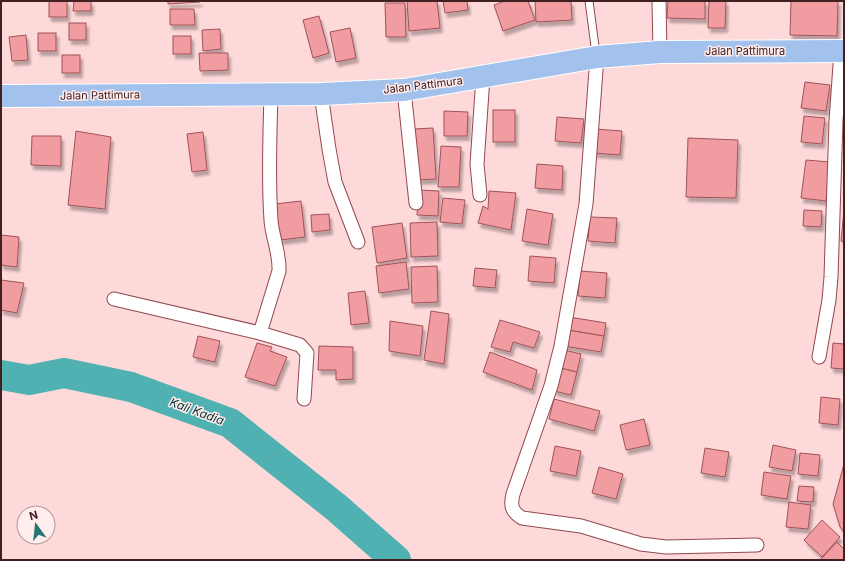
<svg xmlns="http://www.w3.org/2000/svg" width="845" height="561" font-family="Inter,sans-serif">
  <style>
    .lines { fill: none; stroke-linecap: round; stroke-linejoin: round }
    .river { stroke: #4fb1b2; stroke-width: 30 }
    .building { fill: #f19ca1; stroke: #9f5258; filter: url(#shadow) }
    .lane-casing { stroke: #93474e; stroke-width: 9 }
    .street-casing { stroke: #93474e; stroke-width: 15 }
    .highway-casing { stroke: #fff; stroke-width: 24 }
    .lane { stroke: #fff; stroke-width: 7 }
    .street { stroke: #fff; stroke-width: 13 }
    .highway { stroke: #a2c2ed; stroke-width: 22 }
    .labels { text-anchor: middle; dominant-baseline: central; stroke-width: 3; stroke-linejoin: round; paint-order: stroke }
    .street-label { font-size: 11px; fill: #412022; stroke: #ffecec }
    .water-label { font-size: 12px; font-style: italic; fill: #043536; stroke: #ffecec }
  </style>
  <defs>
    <filter id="shadow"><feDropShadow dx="2.5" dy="4.5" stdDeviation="1" flood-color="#0004"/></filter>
  </defs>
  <rect width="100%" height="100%" fill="#fed9da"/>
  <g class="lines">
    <path class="river" d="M1 375 29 380 64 373 131 387 230 423 337 508 396 560"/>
  </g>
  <g class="building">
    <rect x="49" y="1" width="18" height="16"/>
    <path d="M74 1H91V11H73Z"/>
    <path d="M168 1H200V2L168 4Z"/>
    <path d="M407 1H437L440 28 409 31Z"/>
    <path d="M443 1H467L468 10 445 13Z"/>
    <path d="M505 1H528L535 20 503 31 494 5Z"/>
    <path d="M535 1H571L572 20 536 22Z"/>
    <path d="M668 1H705V19L667 18Z"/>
    <path d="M709 1H726L725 28H708Z"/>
    <path d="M791 1H838L837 36 790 35Z"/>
    <path d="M385 3H405L406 37H386Z"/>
    <path d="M170 9H194L195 25H170Z"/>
    <path d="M319 16 329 53 313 58 303 20Z"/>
    <rect x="69" y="23" width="17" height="17"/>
    <path d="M350 28 356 58 336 62 330 32Z"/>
    <path d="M220 29 221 49 203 51 202 30Z"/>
    <rect x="38" y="33" width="18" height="18"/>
    <path d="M26 35 28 60 12 61 9 37Z"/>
    <rect x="173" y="36" width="18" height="18"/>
    <path d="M199 53H228V70L200 71Z"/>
    <rect x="62" y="55" width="18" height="18"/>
    <path d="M805 82 830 85 826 111 801 108Z"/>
    <rect x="493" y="110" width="22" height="32"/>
    <path d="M444 111 468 112 467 136H444Z"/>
    <path d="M804 116 825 118 822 144 801 142Z"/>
    <path d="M557 117 584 119 581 143 555 141Z"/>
    <path d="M433 128 436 179 416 180 413 129Z"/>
    <path d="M595 129 622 131 620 155 594 153Z"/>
    <path d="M76 131 111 137 105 209 68 205Z"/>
    <path d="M203 132 207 170 192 172 187 134Z"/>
    <path d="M32 136H61V166L31 165Z"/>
    <path d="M688 138 738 140 736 198 686 197Z"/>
    <path d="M441 146 461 147 459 187H438Z"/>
    <path d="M806 160 830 162 826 201 801 198Z"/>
    <path d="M537 164 563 166 562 190 535 188Z"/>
    <path d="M419 190 439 191 438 216 417 215Z"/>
    <path d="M489 191 516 193 511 230 478 223 483 206 488 209Z"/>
    <path d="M443 198 465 200 462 224 440 222Z"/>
    <path d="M301 201 305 237 280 240 275 204Z"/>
    <path d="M527 209 553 214 548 245 522 241Z"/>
    <path d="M804 210 822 211 821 227 803 226Z"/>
    <path d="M844 210V242L841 241Z"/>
    <path d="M329 214 330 230 312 232 311 215Z"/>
    <path d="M590 217 617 218 615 243 588 241Z"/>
    <path d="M437 222 438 256 411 257 410 223Z"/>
    <path d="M402 223 407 258 377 263 372 227Z"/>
    <path d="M1 235 19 237 17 267 1 265Z"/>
    <path d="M530 256 556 258 554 283 528 281Z"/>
    <path d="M406 262 409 289 379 293 376 266Z"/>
    <path d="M437 266 438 302 412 303 411 267Z"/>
    <path d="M475 268 497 270 495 288 473 286Z"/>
    <path d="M580 271 607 273 605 298 578 296Z"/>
    <path d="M1 280 24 283 17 313 1 310Z"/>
    <path d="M365 291 369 323 351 325 348 293Z"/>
    <path d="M431 311 449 314 444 364 424 360Z"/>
    <path d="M569 317 606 323 604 336 567 330Z"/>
    <path d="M500 320 540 332 534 348 513 342 510 352 491 347Z"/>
    <path d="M390 321 423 326 420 356 389 351Z"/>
    <path d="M567 330 604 336 601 352 564 346Z"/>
    <path d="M198 336 220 341 215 362 193 357Z"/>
    <path d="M257 343 272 347 270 351 287 357 275 386 245 377Z"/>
    <path d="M833 343 844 344V369L831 368Z"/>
    <path d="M319 346 353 347V379L336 380V370H318Z"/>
    <path d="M564 350 581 354 577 372 560 368Z"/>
    <path d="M490 352 537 370 532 390 483 372Z"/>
    <path d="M560 368 577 372 571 395 554 391Z"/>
    <path d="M821 397 840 399 838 425 819 423Z"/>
    <path d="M554 399 600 411 594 431 549 419Z"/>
    <path d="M644 419 650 445 626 450 620 425Z"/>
    <path d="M773 445 796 450 792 471 769 467Z"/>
    <path d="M555 446 581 451 576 476 550 471Z"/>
    <path d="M705 448 729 452 725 477 701 473Z"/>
    <path d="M800 453 820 455 818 476 798 474Z"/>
    <path d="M844 464V532L840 527 833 504Z"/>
    <path d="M599 467 623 474 616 499 592 493Z"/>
    <path d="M764 472 791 476 787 499 761 495Z"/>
    <path d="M799 486 814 487 813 502 797 501Z"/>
    <path d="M789 502 811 505 808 529 786 527Z"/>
    <path d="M822 520 840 537 822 557 804 540Z"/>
    <path d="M837 542 844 549V560H820Z"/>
  </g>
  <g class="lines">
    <defs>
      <path id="lane" d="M589 1 596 54"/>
      <g id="street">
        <path d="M659 1 660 52"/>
        <path d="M597 57 586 204 561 346 551 386 513 494C510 506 512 512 522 518L581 526 641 544 666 547 757 545"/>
        <path d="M404 90 416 203"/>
        <path d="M321 94 329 149 335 182 358 242"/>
        <path d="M480 195 477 164 483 77"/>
        <path d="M114 299 260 333 279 271C280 253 272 237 271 220 268 178 270 135 271 93"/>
        <path d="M260 333 300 345 307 353 304 399"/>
        <path d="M819 357 829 300 831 277 836 121 841 51"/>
      </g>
      <path id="highway" d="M1 96 321 94 404 90 597 57 660 52 844 51"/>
    </defs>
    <use href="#lane" class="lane-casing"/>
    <use href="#street" class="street-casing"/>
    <use href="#highway" class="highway-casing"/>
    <use href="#lane" class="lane"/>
    <use href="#street" class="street"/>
    <use href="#highway" class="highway"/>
  </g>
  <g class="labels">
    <g class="street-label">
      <text x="745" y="51">Jalan Pattimura</text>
      <text transform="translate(423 85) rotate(-7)">Jalan Pattimura</text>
      <text transform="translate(100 95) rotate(-1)">Jalan Pattimura</text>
    </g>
    <g class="water-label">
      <text transform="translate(197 411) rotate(20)">Kali Kadia</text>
    </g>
  </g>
  <rect width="845" height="561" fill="none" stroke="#412022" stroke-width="4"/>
  <g transform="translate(36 525) rotate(345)"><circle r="19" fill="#ffecec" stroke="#b39a9b"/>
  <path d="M0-3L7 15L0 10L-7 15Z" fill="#287374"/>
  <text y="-6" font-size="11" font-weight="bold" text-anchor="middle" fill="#412022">N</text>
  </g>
</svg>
